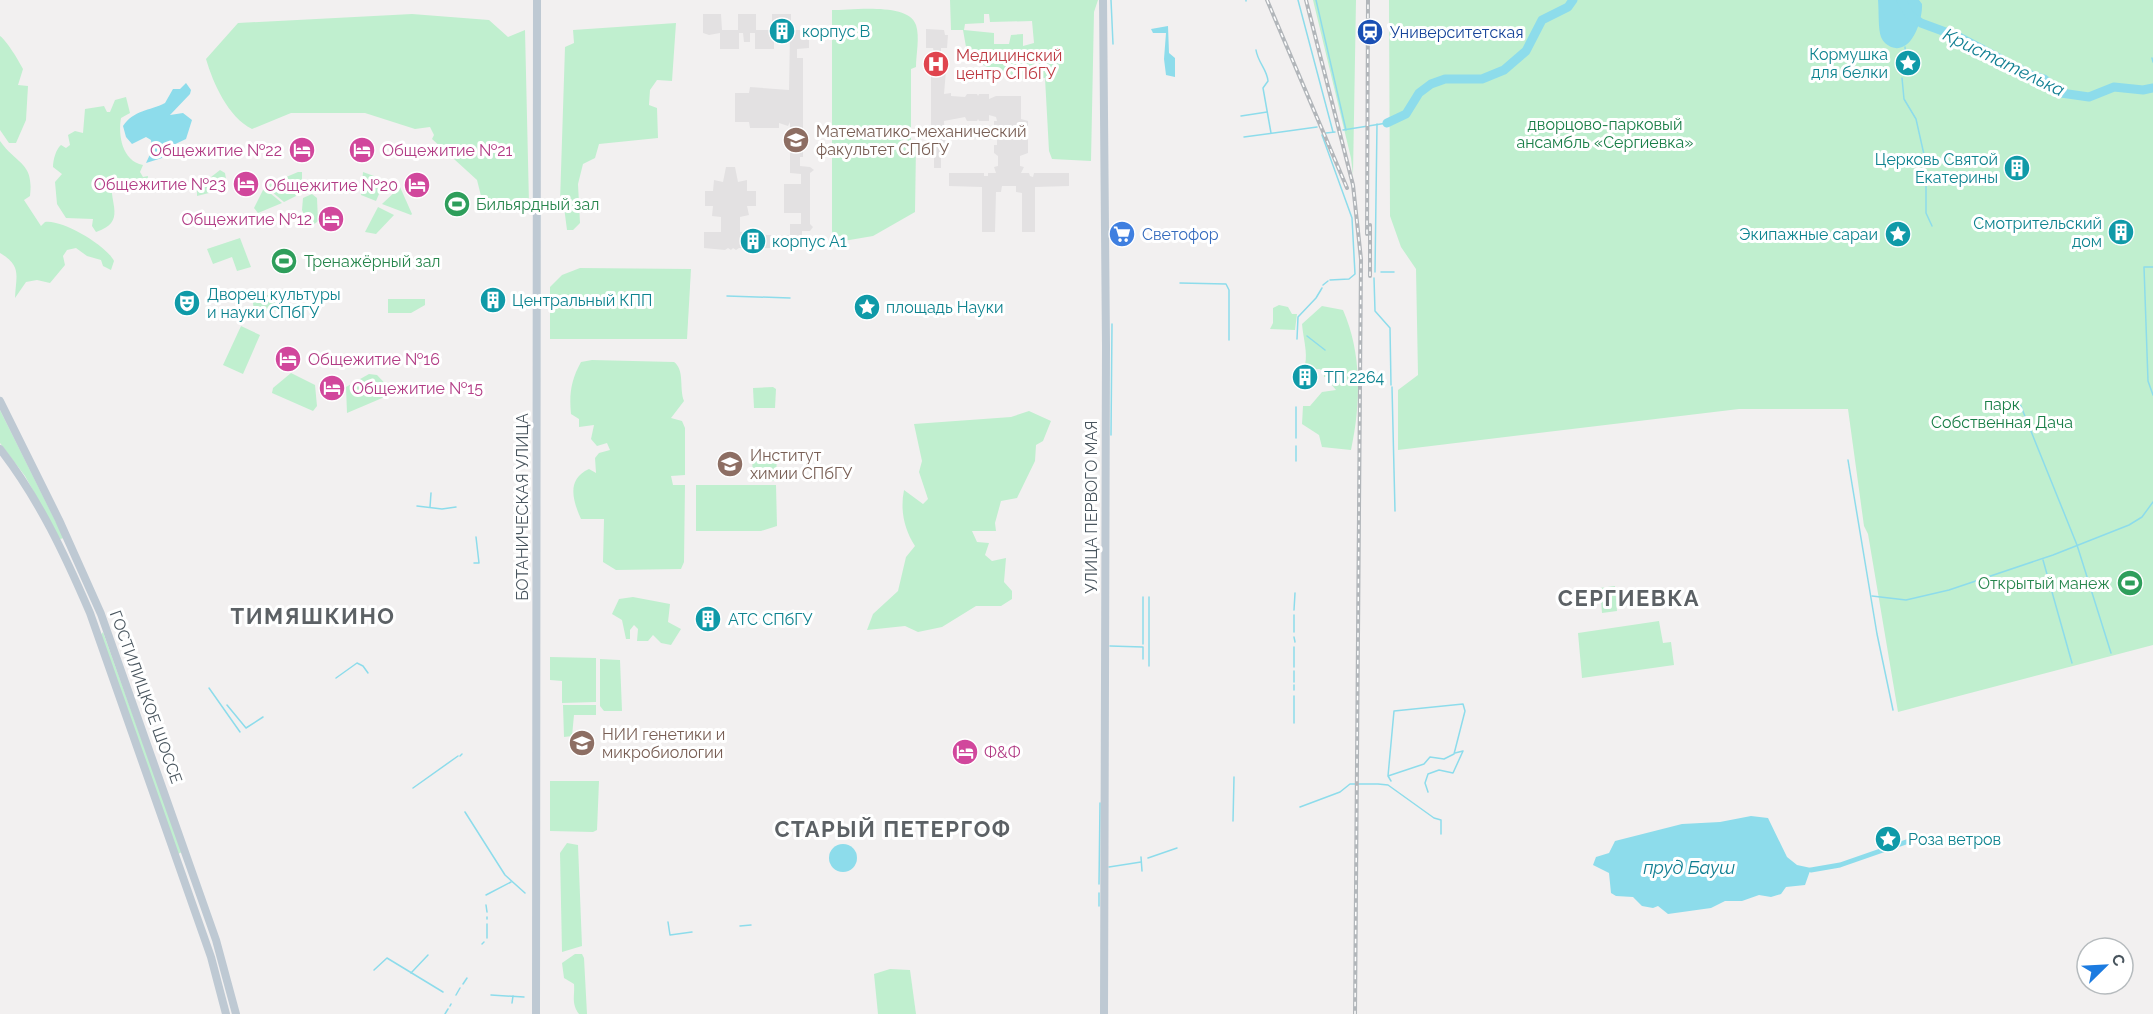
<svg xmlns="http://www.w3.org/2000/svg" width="2153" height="1014" font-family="Raleway,sans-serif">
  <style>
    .education { fill: #e3e1e2 }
    .green { fill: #c0efcf; fill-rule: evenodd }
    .water { fill: #8ddceb }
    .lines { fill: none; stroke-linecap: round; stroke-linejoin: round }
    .stream { stroke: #8ddceb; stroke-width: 1.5 }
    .canal { stroke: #8ddceb; stroke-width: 5 }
    .river { stroke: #8ddceb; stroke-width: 9 }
    .secondary { stroke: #bec9d3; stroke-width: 8 }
    .rail-casing { stroke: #b2b6ba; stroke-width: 4 }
    .rail { stroke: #fff; stroke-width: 1.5; stroke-dasharray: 4.5; stroke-linecap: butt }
    .labels { text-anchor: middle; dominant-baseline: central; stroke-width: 6; stroke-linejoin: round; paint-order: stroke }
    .culture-label { font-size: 16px; fill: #0d838f; stroke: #fff; text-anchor: start }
    .transit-label { font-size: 16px; fill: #164399; stroke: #fff; text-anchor: start }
    .health-label { font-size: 16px; fill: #be3a42; stroke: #fff; text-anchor: start }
    .park-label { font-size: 16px; fill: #197e47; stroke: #fff }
    .education-label { font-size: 16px; fill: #785e54; stroke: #fff; text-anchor: start }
    .hotel-label { font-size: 16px; fill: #b23c85; stroke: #fff; text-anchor: end }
    .leisure-label { font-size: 16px; fill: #27864d; stroke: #fff; text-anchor: start }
    .shop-label { font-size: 16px; fill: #366cbe; stroke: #fff; text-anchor: start }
    .street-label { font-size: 16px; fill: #48545d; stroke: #fff }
    .water-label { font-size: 18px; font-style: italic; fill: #0f7e92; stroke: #fff }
    .district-label { font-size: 22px; font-weight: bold; letter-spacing: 1.5px; fill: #5c6165; stroke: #fff }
  </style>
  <rect width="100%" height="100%" fill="#f2f0f0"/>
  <g class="education">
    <path d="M703 14H721L722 30H738V14H756V30H772V14H791V30H809V48L797 49V58H803V157H800V166L810 167 814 170 810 173V224L813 227 810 231H802V248H739L736 250 733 248 731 250 728 248 725 250 704 248V232H721V217L712 216 713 206H705V191H713L714 180 723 182 726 167H735L738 182 747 180V191H756V206H747L749 215 740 217V232H757V235H790V224H801V213H784V184H801V174L790 173V122L788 126 779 123V128H750L749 122H735V93H749L750 87 789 90 790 33H774V49H755V33H750V42H744L743 33H739V49H720V33L709 35 703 33Z"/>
    <path d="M926 29 944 30 945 35H948L947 48H941V58L947 59 944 94 951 93V96L965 97 967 94H977L978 96 979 94H989V99L996 96H1021V119L1028 121V153L1020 156V166L1024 167 1021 173H1029L1030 176 1033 177 1034 173H1069V186L1035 187V232H1022V193L1016 192V186H1002L1001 192H996L995 232H982V187L949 186V173H984V176H988V173H996L994 167 998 166V156L994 153V145H997V130H994V121H997L996 117 989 115V121H979L978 119 977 121H967L965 117 944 121 946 156H941V168H934V156H931V59L934 58V53L933 48H926Z"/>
  </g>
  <g class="green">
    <path d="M950 0H1098L1094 12 1091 161 1052 159 1049 151 1045 78 1016 80 968 58 963 30H951ZM984 14H989L990 22 1032 21 1034 43 1023 46V34L1011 35 1009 44H994V33L964 30 965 24 984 23Z"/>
    <path d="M1313 0H1356L1353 175 1351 158Z"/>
    <path d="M1389 0H2153V645L1898 712 1868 534 1864 526 1848 409H1739L1398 450V390L1418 375 1416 269 1401 247 1390 216Z"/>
    <path d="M832 10C851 10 909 2 916 25 920 37 916 55 916 67L911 69V145L916 146 915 212 873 236 832 243Z"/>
    <path d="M412 14 489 20 508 37 525 30 529 204 511 212H485L477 180 432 139 434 135 430 127 415 129 365 113H291L252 129C228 117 213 83 206 59L238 23Z"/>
    <path d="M676 23 672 81 657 80 650 90 649 105 657 108 658 138 599 144 595 158 583 164 578 184 580 223 573 230H567L564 207 560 202 565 47 574 43 573 30Z"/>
    <path d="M0 36C7 41 19 61 23 69L18 85 28 86 26 120 16 143H9L0 130Z"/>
    <path d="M126 97 130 113 121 118C118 135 122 161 143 165L140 172 143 177 148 176 146 191 128 192 123 183H112C109 203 127 222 96 232L92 226 93 219 66 218 57 204 55 182 62 174 53 167C53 160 56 149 61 145L66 148 70 145 68 135 75 131 83 133 85 109 104 106 107 112H110L115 100Z"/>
    <path d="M0 141C17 165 34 162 30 196L24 200 41 226 45 222C62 219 107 246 114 261L111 270 103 266 101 260 87 256 76 248 67 250 63 256 65 265 50 283 37 280 26 282 15 298C16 275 22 266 0 253Z"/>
    <path d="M220 170 225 173 226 179 221 190 197 196V188Z"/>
    <path d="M298 172H302V193L284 202 265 186Z"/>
    <path d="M363 172 385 180 376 201 361 195Z"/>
    <path d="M400 187 412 214 411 215 382 204Z"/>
    <path d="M264 188 282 203 258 213 254 208Z"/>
    <path d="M312 194 317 198 318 221 310 228 302 210 303 198Z"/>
    <path d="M378 207 394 215 376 234 365 232Z"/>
    <path d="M240 238 251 267 237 271 232 257 213 264 207 249Z"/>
    <path d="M580 268 691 269 687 339H550V287L562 275Z"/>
    <path d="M252 295H276V311H254Z"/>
    <path d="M388 299H425V305L411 313H388Z"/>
    <path d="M1279 305 1288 307 1292 314H1297L1295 330 1270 329 1273 323V308Z"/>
    <path d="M1322 306 1343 310C1362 353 1361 404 1351 450L1322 447 1319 435 1302 424 1303 406H1310L1322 392 1336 390 1331 384 1335 377H1324V371L1319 369 1309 370 1305 365C1308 353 1303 337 1302 324Z"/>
    <path d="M241 326 260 335 243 374 223 365Z"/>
    <path d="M592 360 674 362C685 370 679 388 684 401L671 418 682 421 685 428V475L671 476 673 485H685L684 562 681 569 616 570 603 562 604 519H581C572 499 567 479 589 469L596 473 595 458 599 453 610 450 607 443 597 446 591 439 594 425 579 427V419L571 414C569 394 571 380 581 362Z"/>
    <path d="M291 373 315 385 317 406 313 411 272 393 273 388Z"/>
    <path d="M369 374 377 375 394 393 347 413 346 387Z"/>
    <path d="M773 387 776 389 775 408H754L753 388Z"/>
    <path d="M0 410 64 538 60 539 25 476 0 443Z"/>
    <path d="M1029 411 1051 421 1043 441 1036 445 1035 461 1017 498 1001 501 995 523 996 531H972L977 542 989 543 985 555 992 561 1006 558 1004 582 1012 591V599L1001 606H976L942 627 918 632 905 626 867 630 873 614 898 591 906 557 915 546C904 529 900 510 904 490L923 504 928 499 919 472 922 461 914 424 1011 417Z"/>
    <path d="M756 450 777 452 776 481H753L752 455Z"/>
    <path d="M696 485H776L777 526 761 531H696Z"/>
    <path d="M1615 586 1617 611 1602 613 1600 588Z"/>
    <path d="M633 597 670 604 668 622 681 629 671 645 661 643 653 635 648 641H637L638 629 634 625 630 630V639H626L622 620 612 614 619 599Z"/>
    <path d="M1659 621 1663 643 1671 642 1674 665 1582 678 1578 633Z"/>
    <path d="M103 632 182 852 178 854 101 635Z"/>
    <path d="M550 657 596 658V702L562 703V681L550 680Z"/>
    <path d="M600 659 620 660 622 711H604L600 706Z"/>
    <path d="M563 705H596V715H574L572 736 564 737Z"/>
    <path d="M550 781H599L597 830 593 832 550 831Z"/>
    <path d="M567 843 578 845 582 946 562 952 560 853Z"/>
    <path d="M575 954H582L584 958 587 1014H579C571 1003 575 996 574 984L564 978 562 963Z"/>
    <path d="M890 969 910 970 916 1014H878L874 974Z"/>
  </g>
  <g class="water">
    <path d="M1878 0H1919L1922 4C1923 19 1912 55 1891 47 1887 45 1883 42 1881 37 1878 29 1879 11 1878 0Z"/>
    <path d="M1168 26 1169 53 1175 58V77L1166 75 1164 59 1166 33H1153L1151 29Z"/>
    <path d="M186 83 191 90 190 94 170 115 183 113 192 120 186 139 167 148 162 158 146 163 152 150 151 140 146 137 132 144 126 137 123 126C134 110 149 111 165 103L173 89H180Z"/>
    <path d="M1751 816 1768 818 1787 857 1797 865 1811 868 1805 885 1786 887 1781 894 1771 897 1759 895 1742 901H1725L1711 908 1668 914 1658 906 1653 908 1642 906 1633 897 1616 896 1611 893 1609 873 1593 865 1596 857 1609 853 1615 841 1682 824 1720 822Z"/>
    <circle cx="843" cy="858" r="14"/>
  </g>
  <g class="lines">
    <g class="stream">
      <path d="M1111 0 1113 44"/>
      <path d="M1246 0V1"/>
      <path d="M1298 0 1333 132"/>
      <path d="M1316 0 1346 130"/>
      <path d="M1905 47 1906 58"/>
      <path d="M1256 50C1258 63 1267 69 1268 81L1263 88 1271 133"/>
      <path d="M2152 58 2153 62"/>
      <path d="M1903 72 1904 64"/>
      <path d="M1902 78 1904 99 1916 119 1925 159"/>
      <path d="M1241 116 1267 112"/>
      <path d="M1343 130 1387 123"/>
      <path d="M1326 133 1335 132"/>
      <path d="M1322 135 1352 218 1355 274 1349 279 1330 280"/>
      <path d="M1244 137 1317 127"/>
      <path d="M1926 172V213L1932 226"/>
      <path d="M2153 267H2144L2148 381 2153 395"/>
      <path d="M1375 272 1377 124"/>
      <path d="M1381 272H1394"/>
      <path d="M1374 278 1375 311 1390 328 1391 385"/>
      <path d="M1180 283 1226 284 1229 290V340"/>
      <path d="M1323 285 1328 281"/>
      <path d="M727 296 790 298"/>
      <path d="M1307 336 1325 350"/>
      <path d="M1297 339 1298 317 1316 298 1322 288"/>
      <path d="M1392 387 1395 511"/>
      <path d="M2018 399 2077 545 2111 653"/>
      <path d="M1296 407V438"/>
      <path d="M1111 435 1112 324"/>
      <path d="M1848 460 1877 634 1893 710"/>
      <path d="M1296 461V446"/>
      <path d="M417 506 442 509 456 507"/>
      <path d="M430 507 431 493"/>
      <path d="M2043 560 2072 663"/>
      <path d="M474 563H479L476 537"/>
      <path d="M1872 596 1906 600 1949 590 2053 555 2129 525 2142 517 2153 502"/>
      <path d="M1294 610 1295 593"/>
      <path d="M1294 615V632"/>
      <path d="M1294 637 1295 642"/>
      <path d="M1143 644V597"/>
      <path d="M1110 646 1143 647V659"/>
      <path d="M1149 666V597"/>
      <path d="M1294 667V647"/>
      <path d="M336 678 357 663 363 666 368 673"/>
      <path d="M1294 682V671"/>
      <path d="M1294 685V690"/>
      <path d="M209 688 240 732"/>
      <path d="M227 705 246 728 263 717"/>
      <path d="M1294 723V696"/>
      <path d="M460 756 462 754"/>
      <path d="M1388 776 1394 711 1463 704 1465 711 1454 754 1444 759 1430 757 1424 764 1388 776 1391 781"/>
      <path d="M413 788 458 756"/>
      <path d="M1428 792 1425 783 1428 774 1439 770 1453 773 1463 751 1455 753"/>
      <path d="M1300 807 1340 792 1350 784H1378L1388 785 1434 818 1441 820V834"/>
      <path d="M465 812 505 875 525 893"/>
      <path d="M1233 821 1234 777"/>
      <path d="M1141 857 1142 871"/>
      <path d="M1148 858 1177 848"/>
      <path d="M1109 867 1141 862"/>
      <path d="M1099 884 1100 803"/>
      <path d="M486 895 511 882"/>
      <path d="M486 905 487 912"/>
      <path d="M1099 906V893"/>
      <path d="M487 919V917"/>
      <path d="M668 922 670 935 692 932"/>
      <path d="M487 924V938"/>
      <path d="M740 926 751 925"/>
      <path d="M482 944 484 942"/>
      <path d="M374 970 387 958 443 992"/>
      <path d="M411 973 428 955"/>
      <path d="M463 984 467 978"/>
      <path d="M456 995 460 988"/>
      <path d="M491 995 524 997"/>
      <path d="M512 1003 513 996"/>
      <path d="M450 1006 451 1004"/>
      <path d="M445 1014 448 1009"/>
    </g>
    <path class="canal" d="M1811 870 1840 865 1909 841"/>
    <g class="river">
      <path d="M1901 0 1909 14 1921 23 1959 37 2031 75 2044 79 2061 93 2089 97 2114 87 2143 90 2153 88"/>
      <path d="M1387 123 1406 114 1419 93 1431 84 1445 79H1482L1504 70 1526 51 1542 20 1568 7 1573 0"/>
    </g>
    <g class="secondary">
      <path d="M1103 0 1106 346 1104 1014"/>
      <path d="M0 401 59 520 101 614 216 940 236 1014"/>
      <path d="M0 449C39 499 65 555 90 613L211 957 226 1014"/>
      <path d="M536 1014 537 0"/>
    </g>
    <defs>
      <g id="rail">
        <path d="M1267 0 1347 188"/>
        <path d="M1306 0 1353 185 1361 259 1355 1014"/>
        <path d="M1367 234 1368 0"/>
        <path d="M1370 276V225"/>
      </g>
    </defs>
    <use href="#rail" class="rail-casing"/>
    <use href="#rail" class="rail"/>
  </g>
  <defs>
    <symbol id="building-disc" viewBox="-11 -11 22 22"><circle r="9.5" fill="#0f9aa8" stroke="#fff"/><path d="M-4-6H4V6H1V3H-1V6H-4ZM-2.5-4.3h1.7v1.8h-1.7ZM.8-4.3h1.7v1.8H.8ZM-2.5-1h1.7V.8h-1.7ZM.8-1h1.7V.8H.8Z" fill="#fff"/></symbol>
    <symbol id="station-disc" viewBox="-11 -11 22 22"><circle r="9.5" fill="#1a4fb4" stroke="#fff"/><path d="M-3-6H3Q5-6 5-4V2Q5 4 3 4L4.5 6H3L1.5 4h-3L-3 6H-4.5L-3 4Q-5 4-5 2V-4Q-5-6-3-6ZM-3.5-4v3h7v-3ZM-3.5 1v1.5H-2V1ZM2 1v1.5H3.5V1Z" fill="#fff"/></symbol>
    <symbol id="sight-disc" viewBox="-11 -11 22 22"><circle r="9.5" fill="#0f9aa8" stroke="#fff"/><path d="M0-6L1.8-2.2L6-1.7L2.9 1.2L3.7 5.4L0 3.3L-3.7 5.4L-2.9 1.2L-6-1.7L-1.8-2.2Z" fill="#fff"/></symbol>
    <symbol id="hospital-disc" viewBox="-11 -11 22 22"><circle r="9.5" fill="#e0444e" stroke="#fff"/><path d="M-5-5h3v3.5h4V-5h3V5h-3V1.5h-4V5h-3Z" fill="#fff"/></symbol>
    <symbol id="university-disc" viewBox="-11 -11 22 22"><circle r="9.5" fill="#8d6e63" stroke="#fff"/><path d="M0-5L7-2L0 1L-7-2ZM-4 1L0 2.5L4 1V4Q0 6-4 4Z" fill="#fff"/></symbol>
    <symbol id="hotel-disc" viewBox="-11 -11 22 22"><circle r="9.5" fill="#d1479c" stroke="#fff"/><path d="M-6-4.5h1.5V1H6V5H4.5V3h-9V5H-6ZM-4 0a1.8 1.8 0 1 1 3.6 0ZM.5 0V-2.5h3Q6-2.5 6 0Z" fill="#fff"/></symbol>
    <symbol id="stadium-disc" viewBox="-11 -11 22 22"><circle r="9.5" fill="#2e9e5b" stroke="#fff"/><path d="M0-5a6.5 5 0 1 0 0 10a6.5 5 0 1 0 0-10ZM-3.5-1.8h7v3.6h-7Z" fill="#fff"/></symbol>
    <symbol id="supermarket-disc" viewBox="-11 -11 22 22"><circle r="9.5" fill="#3f7fe0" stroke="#fff"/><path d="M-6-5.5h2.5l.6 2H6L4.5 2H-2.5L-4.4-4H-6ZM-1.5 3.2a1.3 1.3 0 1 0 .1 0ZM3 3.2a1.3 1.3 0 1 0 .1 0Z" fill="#fff"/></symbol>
    <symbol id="theatre-disc" viewBox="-11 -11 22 22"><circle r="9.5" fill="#0f9aa8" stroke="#fff"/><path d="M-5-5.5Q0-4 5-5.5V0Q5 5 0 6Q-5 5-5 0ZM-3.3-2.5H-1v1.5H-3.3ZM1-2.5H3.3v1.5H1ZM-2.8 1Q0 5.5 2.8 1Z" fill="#fff"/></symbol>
  </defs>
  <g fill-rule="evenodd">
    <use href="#building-disc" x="767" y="16" width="30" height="30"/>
    <use href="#station-disc" x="1355" y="17" width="30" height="30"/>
    <use href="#sight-disc" x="1893" y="48" width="30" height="30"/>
    <use href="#hospital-disc" x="921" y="49" width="30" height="30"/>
    <use href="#university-disc" x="781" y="125" width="30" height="30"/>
    <use href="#hotel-disc" x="287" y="135" width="30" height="30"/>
    <use href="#hotel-disc" x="347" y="135" width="30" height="30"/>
    <use href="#building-disc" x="2002" y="153" width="30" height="30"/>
    <use href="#hotel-disc" x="231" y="169" width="30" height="30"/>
    <use href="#hotel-disc" x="402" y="170" width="30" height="30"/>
    <use href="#stadium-disc" x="442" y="189" width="30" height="30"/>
    <use href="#hotel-disc" x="316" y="204" width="30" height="30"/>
    <use href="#building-disc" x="2106" y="217" width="30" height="30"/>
    <use href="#supermarket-disc" x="1107" y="219" width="30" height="30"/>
    <use href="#sight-disc" x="1883" y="219" width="30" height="30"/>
    <use href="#building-disc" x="738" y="226" width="30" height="30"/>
    <use href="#stadium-disc" x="269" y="246" width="30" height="30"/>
    <use href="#building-disc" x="478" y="285" width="30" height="30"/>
    <use href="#theatre-disc" x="172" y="288" width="30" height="30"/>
    <use href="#sight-disc" x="852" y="292" width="30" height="30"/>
    <use href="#hotel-disc" x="273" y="344" width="30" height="30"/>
    <use href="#building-disc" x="1290" y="362" width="30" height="30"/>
    <use href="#hotel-disc" x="317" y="373" width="30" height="30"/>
    <use href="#university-disc" x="715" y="449" width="30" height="30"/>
    <use href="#stadium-disc" x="2115" y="568" width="30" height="30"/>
    <use href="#building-disc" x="693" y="604" width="30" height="30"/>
    <use href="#university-disc" x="567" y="728" width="30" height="30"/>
    <use href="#hotel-disc" x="950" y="737" width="30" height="30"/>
    <use href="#sight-disc" x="1873" y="824" width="30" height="30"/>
  </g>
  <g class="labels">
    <g class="culture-label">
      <text x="802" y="31">корпус В</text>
      <text x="1888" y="54" text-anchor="end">Кормушка<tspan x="1888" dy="18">для белки</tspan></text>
      <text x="1998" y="159" text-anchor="end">Церковь Святой<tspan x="1998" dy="18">Екатерины</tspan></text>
      <text x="2102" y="223" text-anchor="end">Смотрительский<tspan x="2102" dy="18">дом</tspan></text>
      <text x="1878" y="234" text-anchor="end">Экипажные сараи</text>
      <text x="772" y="241">корпус А1</text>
      <text x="207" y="294">Дворец культуры<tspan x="207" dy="18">и науки СПбГУ</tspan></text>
      <text x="512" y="300">Центральный КПП</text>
      <text x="886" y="307">площадь Науки</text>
      <text x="1324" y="377">ТП 2264</text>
      <text x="728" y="619">АТС СПбГУ</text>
      <text x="1908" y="839">Роза ветров</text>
    </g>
    <g class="transit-label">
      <text x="1390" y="32">Университетская</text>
    </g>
    <g class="health-label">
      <text x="956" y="55">Медицинский<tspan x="956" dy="18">центр СПбГУ</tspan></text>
    </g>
    <g class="park-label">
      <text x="1605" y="124">дворцово-парковый<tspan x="1605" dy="18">ансамбль «Сергиевка»</tspan></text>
      <text x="2002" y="404">парк<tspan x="2002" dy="18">Собственная Дача</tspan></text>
    </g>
    <g class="education-label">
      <text x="816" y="131">Математико-механический<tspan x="816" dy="18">факультет СПбГУ</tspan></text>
      <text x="750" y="455">Институт<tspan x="750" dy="18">химии СПбГУ</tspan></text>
      <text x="602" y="734">НИИ генетики и<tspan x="602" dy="18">микробиологии</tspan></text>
    </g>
    <g class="hotel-label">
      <text x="282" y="150">Общежитие №22</text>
      <text x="382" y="150" text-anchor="start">Общежитие №21</text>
      <text x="226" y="184">Общежитие №23</text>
      <text x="398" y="185">Общежитие №20</text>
      <text x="312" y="219">Общежитие №12</text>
      <text x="308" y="359" text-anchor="start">Общежитие №16</text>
      <text x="352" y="388" text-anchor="start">Общежитие №15</text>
      <text x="984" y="752" text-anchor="start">Ф&amp;Ф</text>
    </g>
    <g class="leisure-label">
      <text x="476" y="204">Бильярдный зал</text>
      <text x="304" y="261">Тренажёрный зал</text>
      <text x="2110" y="583" text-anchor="end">Открытый манеж</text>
    </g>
    <g class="shop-label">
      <text x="1142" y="234">Светофор</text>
    </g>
    <g class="street-label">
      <text transform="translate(522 507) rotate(-90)">БОТАНИЧЕСКАЯ УЛИЦА</text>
      <text transform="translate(1091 507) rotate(-90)">УЛИЦА ПЕРВОГО МАЯ</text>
      <text transform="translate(146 697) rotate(70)">ГОСТИЛИЦКОЕ ШОССЕ</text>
    </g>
    <g class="water-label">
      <text transform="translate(2004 62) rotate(26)">Кристателька</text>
      <text x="1689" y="867">пруд Бауш</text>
    </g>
    <g class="district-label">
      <text x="1629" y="598">СЕРГИЕВКА</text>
      <text x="313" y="616">ТИМЯШКИНО</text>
      <text x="893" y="829">СТАРЫЙ ПЕТЕРГОФ</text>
    </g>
  </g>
  <g transform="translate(2105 966) rotate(66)"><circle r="28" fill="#ffffff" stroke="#b6bbbe" stroke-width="1.5"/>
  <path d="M0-4.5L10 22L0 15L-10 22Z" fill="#1c7be0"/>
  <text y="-9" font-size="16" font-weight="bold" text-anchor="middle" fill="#48545d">С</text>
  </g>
</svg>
